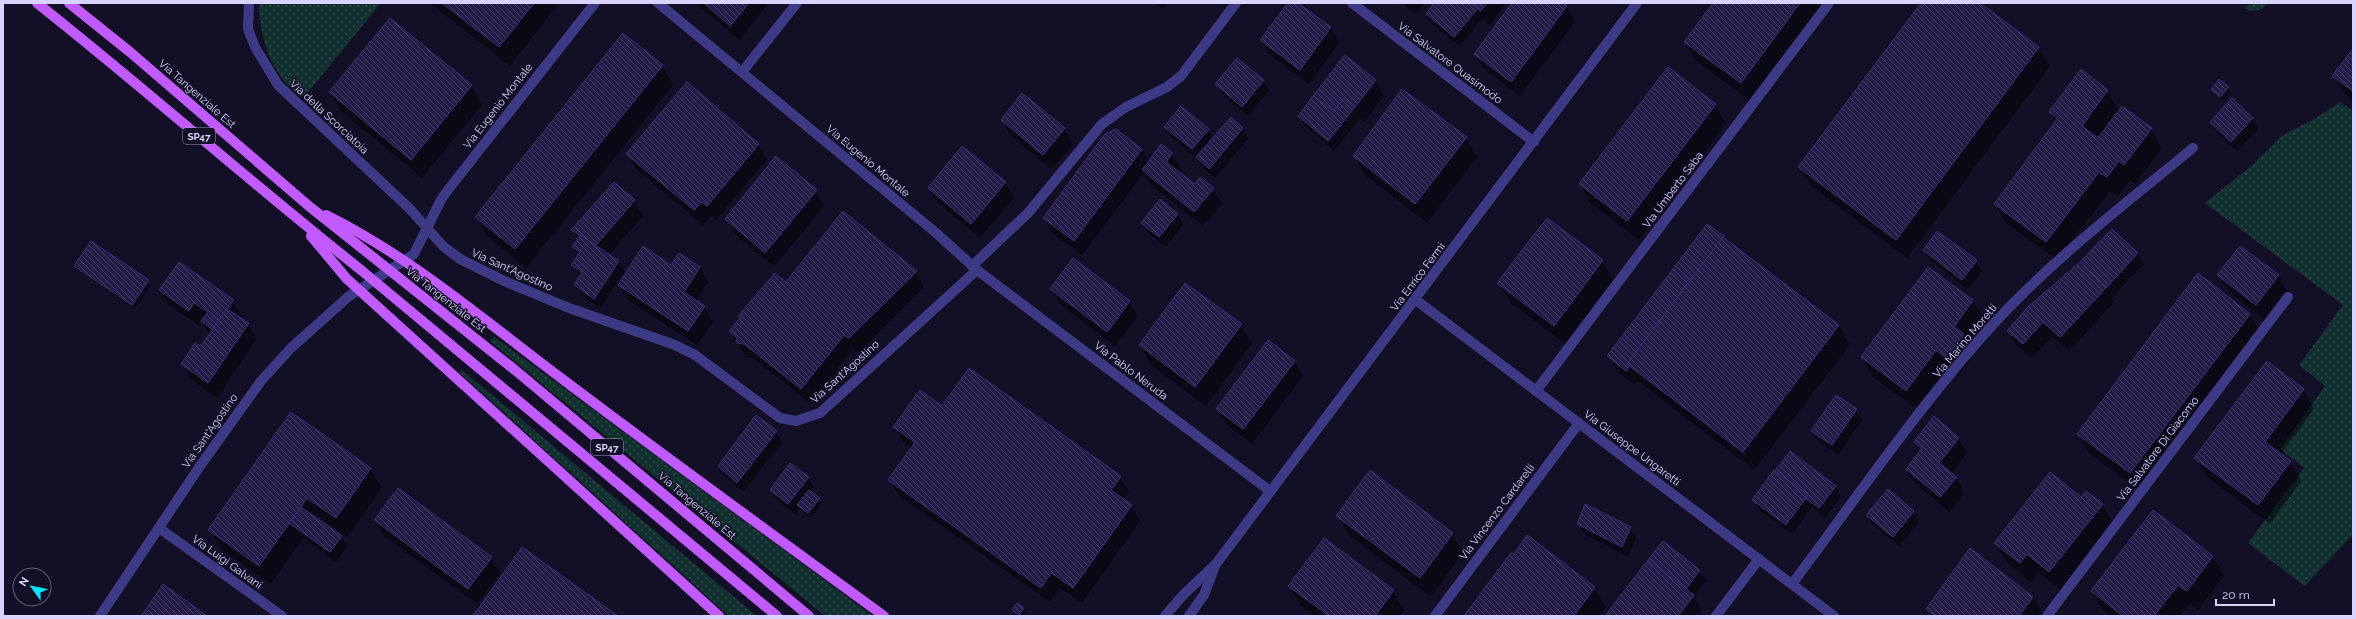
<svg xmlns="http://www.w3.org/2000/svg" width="2356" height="619" font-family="Raleway,sans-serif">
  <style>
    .grass { fill: url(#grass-dots) }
    .shadow { fill: #0007; fill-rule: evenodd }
    .building { fill: url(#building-back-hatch); stroke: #3b2d73 }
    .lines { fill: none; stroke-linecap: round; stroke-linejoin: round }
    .minor { stroke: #3d3a85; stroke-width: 10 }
    .major { stroke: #c25bff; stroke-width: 10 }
    .labels { text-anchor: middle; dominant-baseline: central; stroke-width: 3; stroke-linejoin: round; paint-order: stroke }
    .shield { fill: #130f26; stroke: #9e99be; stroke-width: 1 }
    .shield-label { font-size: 10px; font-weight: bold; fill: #d9d4ff }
    .street-label { font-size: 11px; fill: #d9d4ff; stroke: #130f26 }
  </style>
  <defs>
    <pattern id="grass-dots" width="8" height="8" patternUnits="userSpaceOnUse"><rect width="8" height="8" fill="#12302f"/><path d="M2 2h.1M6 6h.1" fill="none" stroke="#344d4e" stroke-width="1.8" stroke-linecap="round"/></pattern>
    <pattern id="building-back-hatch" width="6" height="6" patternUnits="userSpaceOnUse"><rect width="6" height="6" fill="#241b47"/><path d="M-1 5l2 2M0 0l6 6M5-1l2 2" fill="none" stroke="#433b63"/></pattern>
  </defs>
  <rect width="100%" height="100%" fill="#130f26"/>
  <g class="grass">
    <path d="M259 3H381L305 96H300C271 75 259 37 259 3Z"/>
    <path d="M2247 3H2268C2261 12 2253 12 2243 8L2249 5Z"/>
    <path d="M2340 102 2353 111V534L2305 586 2248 543 2304 468 2280 449 2325 386 2299 365 2343 305 2205 203 2251 166 2283 135 2316 118Z"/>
    <path d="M493 336 873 616H825L490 341Z"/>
    <path d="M462 370 757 616H729L459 372Z"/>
  </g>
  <g class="shadow">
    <path d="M430 3H559L510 66Z"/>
    <path d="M696 3H747L727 29 728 30 750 3H769L739 40Z"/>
    <path d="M1155 3H1167L1163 9Z"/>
    <path d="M1289 3H1297L1331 28 1339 43 1309 84 1270 55 1261 40Z"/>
    <path d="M1402 3H1424L1416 14Z"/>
    <path d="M1436 3H1506L1490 25 1482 19 1460 46 1433 25 1427 15Z"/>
    <path d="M1513 3H1562L1567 7 1575 22 1520 96 1484 69 1475 54Z"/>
    <path d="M1714 3H1826L1752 102 1696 61 1685 42Z"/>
    <path d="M1922 3H1979L2038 48 2050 67 1907 258 1811 186 1800 167Z"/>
    <path d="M2353 50V101L2345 95 2334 76Z"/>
    <path d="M1345 57 1376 81 1384 96 1364 122 1360 118 1334 151 1305 126 1299 116Z"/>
    <path d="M1238 59 1264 81 1269 91 1248 116 1222 94 1216 84Z"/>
    <path d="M662 65 673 85 526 268 487 236 476 217Z"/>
    <path d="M471 86 482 105 422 178 341 111 330 92Z"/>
    <path d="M2228 88 2231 93 2223 101 2212 89Z"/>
    <path d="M2107 91 2119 112 2151 129 2162 148 2135 184 2130 180 2118 196 2110 191 2057 260 2006 223 1995 204 2056 122 2050 112Z"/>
    <path d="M1715 104 1726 124 1639 240 1591 204 1580 184Z"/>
    <path d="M1231 118 1243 129 1248 139 1215 178 1203 168 1198 159 1171 137 1165 127 1208 130 1213 139Z"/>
    <path d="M2252 118 2258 129 2237 151 2217 132 2211 122Z"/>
    <path d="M1002 120 1065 129 1073 144 1052 169 1010 135Z"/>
    <path d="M1116 130 1142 150 1149 162 1161 145 1172 154 1181 169 1178 173 1195 186 1213 189 1222 204 1203 226 1151 185 1144 173 1082 255 1052 233 1044 218Z"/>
    <path d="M1466 138 1477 157 1427 223 1365 175 1354 156Z"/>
    <path d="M758 144 767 159 716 220 711 216 703 225 636 169 627 154Z"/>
    <path d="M614 183 634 201 643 216 609 255 619 261 625 272 600 308 581 295 575 285 581 277 572 265 578 256 573 247 578 240 572 230Z"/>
    <path d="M1005 183 1014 198 980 238 938 203 929 188Z"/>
    <path d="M816 191 824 206 774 267 735 234 726 219Z"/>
    <path d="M1160 201 1178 215 1183 225 1165 247 1148 233 1142 223Z"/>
    <path d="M1708 225 1839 326 1850 345 1754 470 1638 381 1635 385 1617 371 1608 356ZM1643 375 1747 454 1746 456 1643 377Z"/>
    <path d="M2112 230 2138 254 2143 264 2112 298 2114 302 2069 351 2052 337 2032 358 2017 346 2008 331 2081 263Z"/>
    <path d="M91 242 148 281 151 286 135 309 78 270 75 266Z"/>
    <path d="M2240 247 2279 276 2287 291 2265 320 2227 290 2218 275Z"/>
    <path d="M1924 250 1976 261 1982 271 1968 289 1930 260Z"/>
    <path d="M1602 261 1613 280 1565 344 1510 302 1499 283Z"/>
    <path d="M672 266 700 267 708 282 696 301 704 307 713 322 697 345 628 300 619 285Z"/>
    <path d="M1928 268 1973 301 1984 320 1968 342 1974 354 1958 376 1948 369 1918 410 1873 377 1862 357Z"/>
    <path d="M916 272 924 287 858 353 853 349 810 403 753 358H747L730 331 786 283ZM740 342 749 345 740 344Z"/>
    <path d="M1051 289 1129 301 1138 316 1115 346 1060 304Z"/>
    <path d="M160 290 233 301 242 316 240 318 248 324 256 339 217 398 190 379 182 364 202 348 210 335 201 320 198 325 169 305Z"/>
    <path d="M2250 314 2261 334 2141 492 2089 453 2078 434Z"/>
    <path d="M1241 325 1252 344 1206 406 1151 365 1140 346Z"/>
    <path d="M1294 361 1303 376 1252 444 1226 424 1217 409Z"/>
    <path d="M2303 390 2314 409 2280 455 2290 462 2301 481 2270 524 2207 477 2196 458Z"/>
    <path d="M942 407 1120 477 1129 492 1123 500 1132 506 1140 521 1082 603 1060 588 1050 602 898 495 890 480 912 448 903 442 895 427Z"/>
    <path d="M1856 410 1862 420 1838 455 1818 441 1812 431Z"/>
    <path d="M291 413 370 469 382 488 347 537 318 516 316 519 341 536 347 547 336 562 303 538 271 584 221 549 210 530Z"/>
    <path d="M776 432 782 442 743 492 725 476 719 466Z"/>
    <path d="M1958 438 1967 453 1951 474 1956 478 1965 493 1949 512 1916 484 1907 469 1921 451 1915 442Z"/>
    <path d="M1790 453 1836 487 1841 497 1825 518 1812 507 1792 534 1759 510 1753 500Z"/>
    <path d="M790 464 809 478 814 488 811 492 822 504 811 517 800 507 795 514 777 500 771 490Z"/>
    <path d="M2082 499 2102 505 2113 524 2061 590 2038 572 2031 582 2007 562 1995 543Z"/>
    <path d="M1914 511 1919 522 1899 546 1873 525 1868 515Z"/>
    <path d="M2153 511 2213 557 2224 576 2198 610 2190 603 2180 616H2111L2103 610 2092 591Z"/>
    <path d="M1338 516 1452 534 1463 553 1431 597 1349 535Z"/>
    <path d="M375 521 491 558 500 573 477 604 384 536Z"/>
    <path d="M1578 524 1630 528 1636 538 1628 557 1584 534Z"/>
    <path d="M1663 542 1700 571 1706 581 1694 597 1702 611 1698 616H1606Z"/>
    <path d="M1289 586 1393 591 1404 610 1400 616H1315L1300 605Z"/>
    <path d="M1594 588 1606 607 1599 616H1465Z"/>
    <path d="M2033 597 2043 616H1931L1928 609Z"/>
    <path d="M1023 608 1026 613 1024 616H1018L1013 610Z"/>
  </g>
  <g class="building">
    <path d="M442 3H534L499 47Z"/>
    <path d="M704 3H749L730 26Z"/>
    <path d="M1288 3H1298L1331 27 1300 70 1260 40Z"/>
    <path d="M1434 3H1471L1478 8 1454 37 1426 14Z"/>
    <path d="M1471 3H1487L1481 11Z"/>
    <path d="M1512 3H1563L1567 6 1511 82 1474 54Z"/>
    <path d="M1713 3H1800L1741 83 1684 42Z"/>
    <path d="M1921 3H1980L2039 47 1896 240 1798 167Z"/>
    <path d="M390 18 472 85 411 160 329 92Z"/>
    <path d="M623 33 663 65 515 249 475 217Z"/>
    <path d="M2353 49V91L2332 76Z"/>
    <path d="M1345 55 1376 80 1355 107 1344 98 1333 111 1313 96Z"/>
    <path d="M1237 58 1264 80 1242 107 1215 84Z"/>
    <path d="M1668 67 1716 104 1627 221 1579 184Z"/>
    <path d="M2081 69 2108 90 2082 126 2098 138 2122 106 2152 128 2124 165 2119 161 2107 177 2099 172 2046 242 1994 204 2058 118 2049 112Z"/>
    <path d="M2219 79 2229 87 2220 97 2211 89Z"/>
    <path d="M687 82 759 144 707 206 702 202 694 210 626 154Z"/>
    <path d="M1402 89 1467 137 1415 204 1353 156Z"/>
    <path d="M1022 93 1065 128 1043 155 1001 120Z"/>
    <path d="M1313 96 1333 111 1344 98 1355 107 1328 141 1298 116Z"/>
    <path d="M2232 98 2253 118 2231 142 2210 122Z"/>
    <path d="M1181 106 1209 129 1192 149 1164 127Z"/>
    <path d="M1231 117 1243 128 1209 169 1196 157Z"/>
    <path d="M1116 129 1142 149 1074 241 1043 218 1105 134Z"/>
    <path d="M1161 144 1173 153 1166 162 1195 184 1200 177 1214 188 1194 212 1142 170Z"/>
    <path d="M962 146 1006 182 971 224 928 188Z"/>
    <path d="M776 156 817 190 765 253 725 219Z"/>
    <path d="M614 182 635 200 596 245 571 230Z"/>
    <path d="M1160 199 1178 214 1159 237 1141 223Z"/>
    <path d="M843 211 917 271 849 338 844 335 801 389 744 344 737 343 736 337 729 331 740 318 738 316 775 273 786 282Z"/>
    <path d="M1547 218 1603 260 1554 326 1497 283Z"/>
    <path d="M1707 224 1724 236 1627 364 1630 366 1626 371 1607 356Z"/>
    <path d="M2112 229 2138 253 2107 287 2080 262Z"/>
    <path d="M1937 231 1977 260 1962 280 1923 250Z"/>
    <path d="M580 235 619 261 594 299 574 285 582 272 571 265 580 252 572 247Z"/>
    <path d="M1723 237 1839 325 1743 452 1627 364Z"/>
    <path d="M91 241 149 280 132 305 74 266Z"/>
    <path d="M643 246 671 265 679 253 700 267 684 292 705 306 688 331 618 285Z"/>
    <path d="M2240 246 2279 275 2256 305 2217 275Z"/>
    <path d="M1073 258 1130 301 1107 332 1050 289Z"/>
    <path d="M179 262 234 300 213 330 201 321 208 312 194 303 189 311 159 290Z"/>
    <path d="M2080 262 2107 287 2060 337 2043 322 2023 344 2007 331 2028 307Z"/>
    <path d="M1928 267 1973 300 1954 327 1964 334 1946 358 1936 350 1906 391 1861 357Z"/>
    <path d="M2198 273 2250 314 2130 473 2077 434Z"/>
    <path d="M1185 283 1242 324 1195 387 1139 345Z"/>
    <path d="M227 309 249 323 208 383 181 364 195 343 201 346Z"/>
    <path d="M1268 340 1295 361 1243 429 1216 409Z"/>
    <path d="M2267 361 2304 389 2265 442 2291 461 2258 505 2194 458Z"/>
    <path d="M969 368 1121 476 1111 490 1132 505 1073 588 1051 573 1041 588 888 480 915 442 893 427 920 390 942 406Z"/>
    <path d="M1836 395 1857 409 1832 445 1811 431Z"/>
    <path d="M291 412 371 468 336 518 307 498 259 566 208 530Z"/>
    <path d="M756 415 777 431 737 483 718 466Z"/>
    <path d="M1934 416 1959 438 1939 463 1957 477 1940 497 1906 469 1922 448 1914 442Z"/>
    <path d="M1790 451 1836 486 1819 508 1805 498 1808 495 1775 471Z"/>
    <path d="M790 463 809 477 788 504 770 490Z"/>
    <path d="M1370 470 1453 533 1420 578 1336 516Z"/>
    <path d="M1774 470 1808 495 1786 525 1752 500Z"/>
    <path d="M2050 472 2081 497 2086 491 2103 504 2049 572 2027 554 2020 563 1994 543Z"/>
    <path d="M398 488 492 557 468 589 374 520Z"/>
    <path d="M1888 489 1914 511 1893 537 1866 515Z"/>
    <path d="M809 490 820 498 808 513 797 505Z"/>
    <path d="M1585 504 1631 527 1622 547 1577 524Z"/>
    <path d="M301 507 342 536 330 552 289 523Z"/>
    <path d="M2153 510 2213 556 2187 591 2178 585 2154 616H2123L2091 591Z"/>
    <path d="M1527 535 1595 587 1574 616H1464L1511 553 1514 554Z"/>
    <path d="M1324 538 1394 590 1375 616H1329L1288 586Z"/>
    <path d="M1663 541 1700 570 1686 589 1648 560Z"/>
    <path d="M522 547 618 616H473Z"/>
    <path d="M1970 548 2033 597 2019 616H1935L1926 609Z"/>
    <path d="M1648 560 1694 595 1678 616H1605Z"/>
    <path d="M163 584 207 616H141Z"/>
    <path d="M1017 603 1024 608 1019 615 1012 610Z"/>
  </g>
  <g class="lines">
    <g class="minor">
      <path d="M249 3 248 29 255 47 278 85 410 209 443 246 460 259 504 281 569 308 675 345 695 355 780 418 796 421 820 413 977 270"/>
      <path d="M658 3 935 232 977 270 1270 491"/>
      <path d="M1352 3 1534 142"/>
      <path d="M742 72 797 3"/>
      <path d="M972 266 1028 213 1102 124 1126 107 1167 87 1181 76 1236 3"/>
      <path d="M1416 300 1834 616"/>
      <path d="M1536 391 1829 3"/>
      <path d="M159 528 282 616"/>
      <path d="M1792 584C1858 496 1923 400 1998 319 2057 256 2126 203 2193 148"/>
      <path d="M100 616 200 466 261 381 291 348 348 297 414 254 442 198 451 186 595 3"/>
      <path d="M1165 616 1183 595 1216 564 1637 3"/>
      <path d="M1189 616 1204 595 1215 566"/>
      <path d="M1435 616 1579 423"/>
      <path d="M1716 616 1759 559"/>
      <path d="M2047 616 2288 297"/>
    </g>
    <g class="major">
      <path d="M37 3C147 90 251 183 361 270L777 616"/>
      <path d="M69 3 130 52 310 207 515 370 809 616"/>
      <path d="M326 215C411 257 485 321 561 378 668 459 776 537 884 616"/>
      <path d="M311 236 347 279 719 616"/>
    </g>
  </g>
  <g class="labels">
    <g class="shield">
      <rect x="183" y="128" width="32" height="16" rx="3"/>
      <rect x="591" y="439" width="32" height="16" rx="3"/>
    </g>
    <g class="shield-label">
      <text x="199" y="136">SP47</text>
      <text x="607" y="447">SP47</text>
    </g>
    <g class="street-label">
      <text transform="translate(1450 63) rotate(37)">Via Salvatore Quasimodo</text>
      <text transform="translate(197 94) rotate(41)">Via Tangenziale Est</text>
      <text transform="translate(498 106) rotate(-52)">Via Eugenio Montale</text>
      <text transform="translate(329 117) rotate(43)">Via della Scorciatoia</text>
      <text transform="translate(868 161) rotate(40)">Via Eugenio Montale</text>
      <text transform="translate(1673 190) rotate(-53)">Via Umberto Saba</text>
      <text transform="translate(512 270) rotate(24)">Via Sant'Agostino</text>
      <text transform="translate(1418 277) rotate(-53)">Via Enrico Fermi</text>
      <text transform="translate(446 300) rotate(38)">Via Tangenziale Est</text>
      <text transform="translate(1965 341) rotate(-50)">Via Marino Moretti</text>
      <text transform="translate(1131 371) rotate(37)">Via Pablo Neruda</text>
      <text transform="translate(845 372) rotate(-42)">Via Sant'Agostino</text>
      <text transform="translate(210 431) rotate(-55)">Via Sant'Agostino</text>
      <text transform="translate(1632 448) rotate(37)">Via Giuseppe Ungaretti</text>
      <text transform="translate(2158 449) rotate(-53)">Via Salvatore Di Giacomo</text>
      <text transform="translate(697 506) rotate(40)">Via Tangenziale Est</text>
      <text transform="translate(1497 512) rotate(-53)">Via Vincenzo Cardarelli</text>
      <text transform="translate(227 562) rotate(36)">Via Luigi Galvani</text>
    </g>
  </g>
  <rect width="2356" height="619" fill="none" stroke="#d9d4ff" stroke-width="8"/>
  <g transform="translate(32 587) rotate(303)"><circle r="19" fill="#130f26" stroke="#625e7d"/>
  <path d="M0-3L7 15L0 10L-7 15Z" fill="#00e5ff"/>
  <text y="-6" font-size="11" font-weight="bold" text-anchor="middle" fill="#d9d4ff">N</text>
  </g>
  <path d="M2216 599v6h58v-6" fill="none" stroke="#d9d4ff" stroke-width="2"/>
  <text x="2222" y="599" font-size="12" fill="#d9d4ff" stroke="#130f26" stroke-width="3" paint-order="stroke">20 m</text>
</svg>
